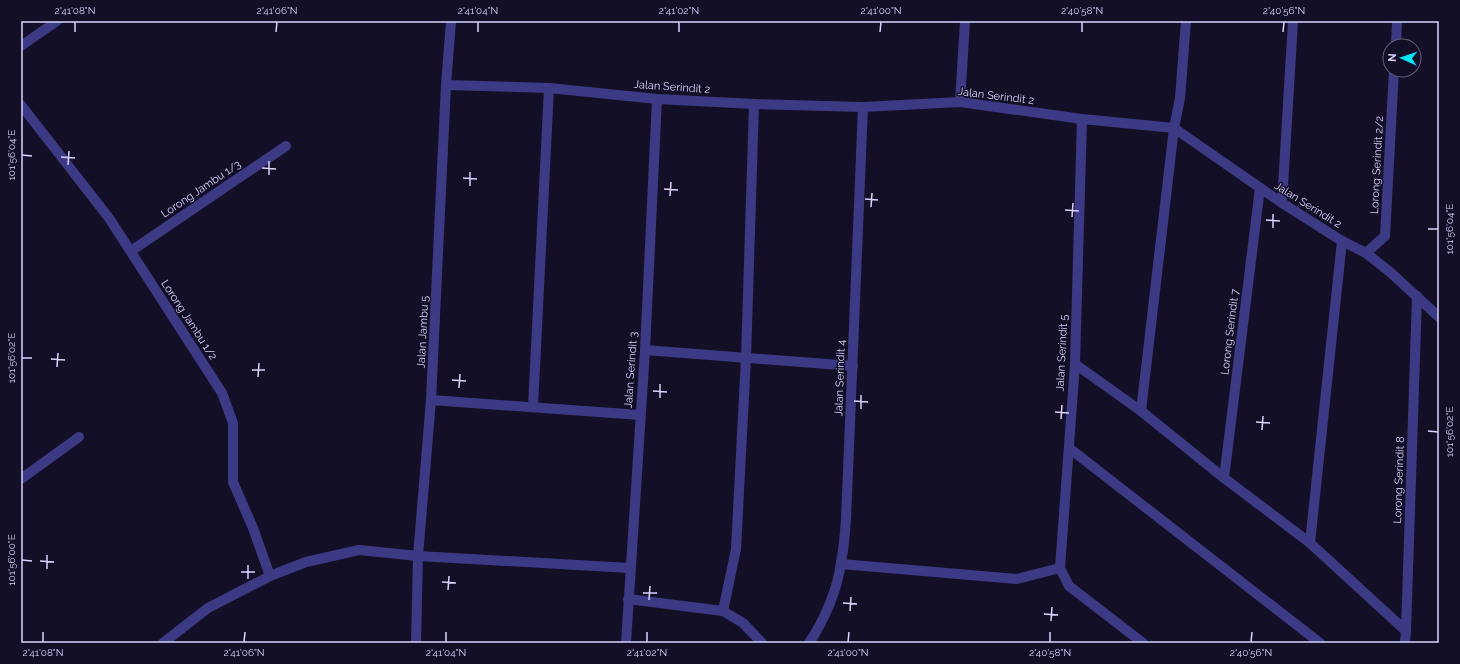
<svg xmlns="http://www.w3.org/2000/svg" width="1460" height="664" font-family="Raleway,sans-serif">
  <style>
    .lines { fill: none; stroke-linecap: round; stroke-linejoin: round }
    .minor { stroke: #3d3a85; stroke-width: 10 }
    .ticks { fill: none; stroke: #d9d4ff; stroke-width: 1.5 }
    .labels { text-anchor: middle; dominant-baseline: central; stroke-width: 3; stroke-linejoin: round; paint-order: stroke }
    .street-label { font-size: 11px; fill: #d9d4ff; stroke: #130f26 }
    .neatline { fill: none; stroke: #d9d4ff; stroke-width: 1.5 }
    .ticks-label { font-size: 10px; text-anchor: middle; fill: #d9d4ff }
  </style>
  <rect width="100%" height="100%" fill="#130f26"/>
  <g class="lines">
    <g class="minor">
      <path d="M21 46 57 21"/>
      <path d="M1396 46 1397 21"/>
      <path d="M446 85 549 88 657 99 754 104 863 107 960 102 1082 119 1174 128 1282 203 1342 241 1366 253 1390 272 1439 317"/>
      <path d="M960 102 965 21"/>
      <path d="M21 105 109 218 222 393 233 423V482L253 528 270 576"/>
      <path d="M1082 119 1075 364 1060 568 1069 586 1143 643"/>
      <path d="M1282 203 1293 21"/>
      <path d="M131 251 286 146"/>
      <path d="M1366 253 1385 236 1394 70"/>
      <path d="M645 350 853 366"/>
      <path d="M1075 364 1141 411 1224 478 1310 543 1406 631 1417 296"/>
      <path d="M431 400 640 415"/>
      <path d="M533 407 549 88"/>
      <path d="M1141 411 1174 128 1180 98 1186 21"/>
      <path d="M1069 448 1320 643"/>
      <path d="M1224 478 1260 188"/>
      <path d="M21 479 79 437"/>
      <path d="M1310 543 1342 241"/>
      <path d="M841 564 1017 579 1060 568"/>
      <path d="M628 599 723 611 743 623 762 643"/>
      <path d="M723 611 736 549 746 358 754 104"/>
      <path d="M163 643 208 608 270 576 306 562 359 550 418 556 630 568"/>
      <path d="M416 643 418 556 431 400 446 85 451 21"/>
      <path d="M626 643 645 350 657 99"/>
      <path d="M809 643C824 621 838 589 841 562 844 548 845 533 846 519L863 107"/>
      <path d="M1405 643 1406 631"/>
    </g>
  </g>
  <path class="ticks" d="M75 32V22M276 32 277 22M478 32V22M679 32V22M880 32 881 22M1082 32V22M1283 32 1284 22M22 155 32 156M61 157 75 158M68 165 69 151M262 168 276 169M269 175V161M463 178 477 179M470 186V172M664 189 678 190M670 196 671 182M865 199 878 200M871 207 872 193M1065 210 1079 211M1072 217 1073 203M1266 220 1280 221M1273 228V214M1428 229H1438M22 358H32M51 359 65 360M57 367 58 353M252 370H265M258 377 259 363M452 380 466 381M459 388 460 374M653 391 667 392M660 398V384M854 401 868 402M861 409V395M1055 412 1069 413M1061 419 1062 405M1256 422 1270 423M1262 430 1263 416M1428 431 1438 432M22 560 32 561M40 561 54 562M47 569V555M241 572H255M248 579V565M442 582 456 583M448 590 449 576M643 593H657M649 600 650 586M843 603 857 604M850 611 851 597M1044 614 1058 615M1051 621 1052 607M43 642V632M244 642 245 632M446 642V632M647 642V632M848 642 849 632M1050 642V632M1251 642 1252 632"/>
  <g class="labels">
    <g class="street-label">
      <text transform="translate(672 87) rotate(4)">Jalan Serindit 2</text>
      <text transform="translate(996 96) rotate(7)">Jalan Serindit 2</text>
      <text transform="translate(1377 165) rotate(-87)">Lorong Serindit 2/2</text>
      <text transform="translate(201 189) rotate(-34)">Lorong Jambu 1/3</text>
      <text transform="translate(1308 205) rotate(32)">Jalan Serindit 2</text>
      <text transform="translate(189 320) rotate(57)">Lorong Jambu 1/2</text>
      <text transform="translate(423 332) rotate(-87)">Jalan Jambu 5</text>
      <text transform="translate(1230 332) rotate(-83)">Lorong Serindit 7</text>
      <text transform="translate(1062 353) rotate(-87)">Jalan Serindit 5</text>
      <text transform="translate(631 370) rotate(-86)">Jalan Serindit 3</text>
      <text transform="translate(840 378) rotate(-88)">Jalan Serindit 4</text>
      <text transform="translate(1399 480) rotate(-88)">Lorong Serindit 8</text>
    </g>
  </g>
  <rect width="1460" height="664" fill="none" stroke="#130f26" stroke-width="44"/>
  <g transform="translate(1402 58) rotate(273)"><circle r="19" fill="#130f26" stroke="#625e7d"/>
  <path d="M0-3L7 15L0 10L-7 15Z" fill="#00e5ff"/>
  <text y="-6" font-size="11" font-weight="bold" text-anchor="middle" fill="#d9d4ff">N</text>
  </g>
  <rect x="22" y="22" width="1416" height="620" class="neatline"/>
  <g class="ticks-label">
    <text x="75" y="14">2°41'08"N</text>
    <text x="277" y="14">2°41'06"N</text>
    <text x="478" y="14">2°41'04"N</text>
    <text x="679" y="14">2°41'02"N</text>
    <text x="881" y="14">2°41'00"N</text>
    <text x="1082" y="14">2°40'58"N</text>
    <text x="1284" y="14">2°40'56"N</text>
    <text transform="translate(11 155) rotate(-90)" y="4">101°56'04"E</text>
    <text transform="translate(1449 229) rotate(-90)" y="4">101°56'04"E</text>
    <text transform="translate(11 358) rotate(-90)" y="4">101°56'02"E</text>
    <text transform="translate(1449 432) rotate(-90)" y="4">101°56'02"E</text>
    <text transform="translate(11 560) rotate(-90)" y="4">101°56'00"E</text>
    <text x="43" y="656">2°41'08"N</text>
    <text x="244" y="656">2°41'06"N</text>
    <text x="446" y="656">2°41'04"N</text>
    <text x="647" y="656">2°41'02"N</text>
    <text x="848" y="656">2°41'00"N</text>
    <text x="1050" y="656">2°40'58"N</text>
    <text x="1251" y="656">2°40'56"N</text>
  </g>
</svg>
